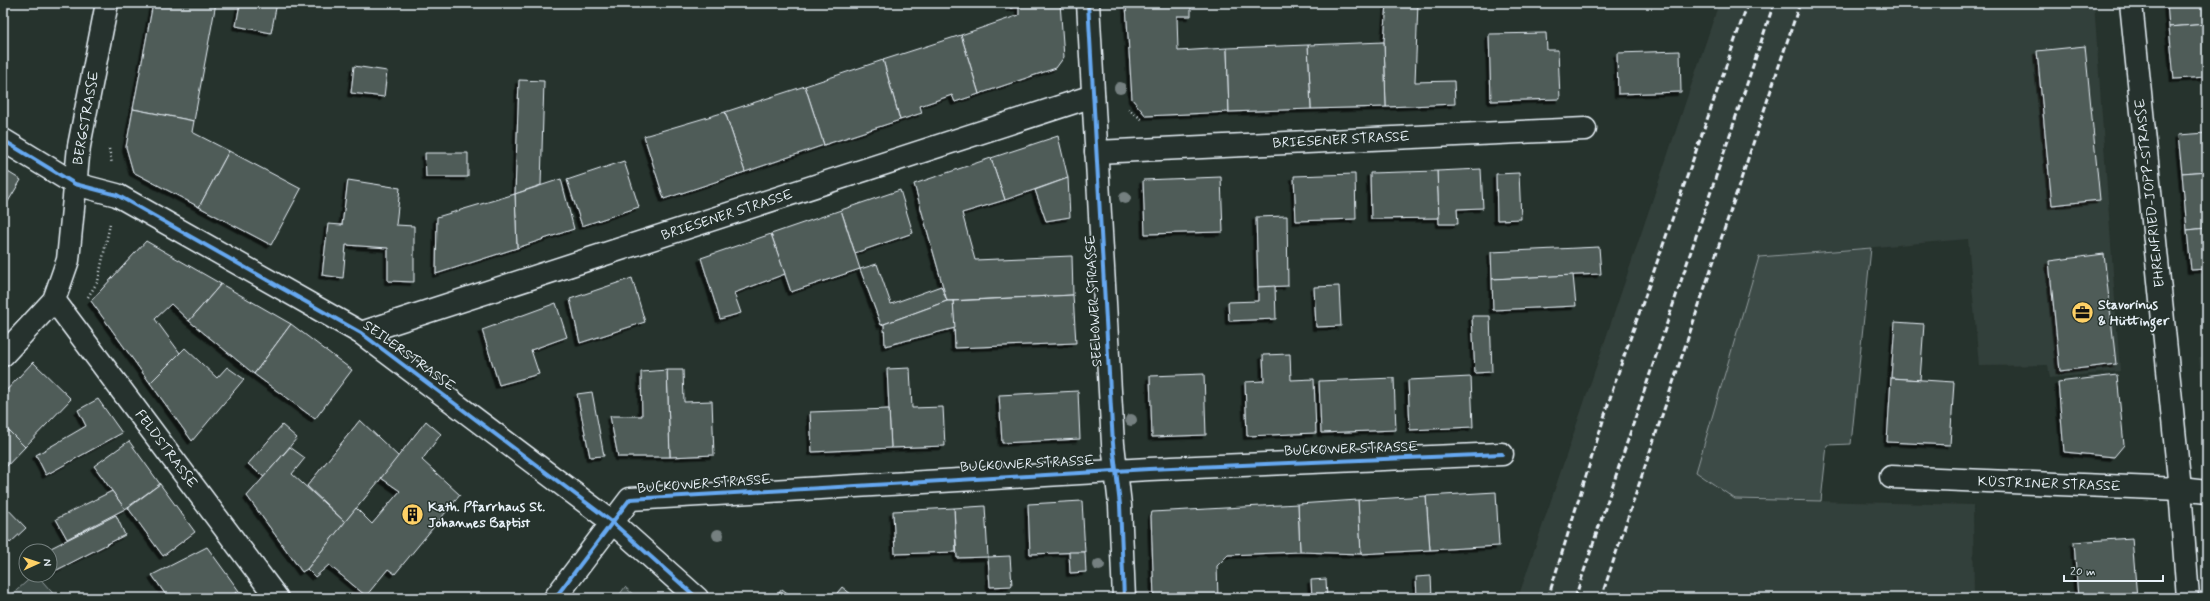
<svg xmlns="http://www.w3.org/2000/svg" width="2210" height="601" font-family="Mynerve,sans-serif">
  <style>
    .built { fill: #333f3a }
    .green { fill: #3e4b47; stroke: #939ea0 }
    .building { fill: #505c59; stroke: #e8f1f8; filter: url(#shadow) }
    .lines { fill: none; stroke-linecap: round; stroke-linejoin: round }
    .minor-casing { stroke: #e8f1f8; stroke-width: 25 }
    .path { stroke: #e8f1f8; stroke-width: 2.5; stroke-dasharray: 1 3; stroke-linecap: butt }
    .minor { stroke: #26332d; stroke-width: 22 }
    .rail { stroke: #e8f1f8; stroke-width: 3; stroke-dasharray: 6 3; stroke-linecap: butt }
    .cycleway-casing { stroke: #26332d; stroke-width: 6 }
    .cycleway { stroke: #66a8f1; stroke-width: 4 }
    .tree { fill: #758080 }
    .labels { text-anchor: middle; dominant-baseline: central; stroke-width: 3; stroke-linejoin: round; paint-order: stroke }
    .street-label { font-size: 14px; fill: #e8f1f8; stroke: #26332d }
    .poi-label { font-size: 14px; font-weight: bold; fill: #e8f1f8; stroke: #26332d; text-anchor: start }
  </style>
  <defs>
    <filter id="shadow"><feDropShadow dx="-3.5" dy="3.5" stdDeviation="0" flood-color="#0009"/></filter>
  </defs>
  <rect width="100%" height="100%" fill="#26332d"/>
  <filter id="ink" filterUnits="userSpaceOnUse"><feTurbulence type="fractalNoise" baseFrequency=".025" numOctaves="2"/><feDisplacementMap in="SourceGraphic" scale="8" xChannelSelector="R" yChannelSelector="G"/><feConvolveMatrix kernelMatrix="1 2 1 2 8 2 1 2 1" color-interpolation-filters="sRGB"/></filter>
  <g filter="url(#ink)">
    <g class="built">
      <path d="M1719 3H2094L2120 371 2050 378 2048 365 1979 366 1968 239 1759 257 1696 472 1735 499 1973 505 1974 598H1518Z"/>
      <path d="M2207 356V452L2199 357Z"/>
    </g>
    <g class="green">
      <path d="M1871 248 1851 444 1827 445 1821 501 1735 499 1696 472 1759 257Z"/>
      <path d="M34 575H37L57 598H8Z"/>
      <path d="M625 587 637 598H617Z"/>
    </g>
    <g class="building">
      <path d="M153 3H216L194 121 133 109Z"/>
      <path d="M240 3H277L271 33 236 26Z"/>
      <path d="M1010 3H1060L1064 57 1056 68 979 94 961 35 1019 15V7L1010 8Z"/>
      <path d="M1156 3H1191V16H1177L1178 51 1227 48 1229 112 1146 116 1132 99 1126 5Z"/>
      <path d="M1387 3H1418L1415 82 1454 81 1455 104 1386 107 1384 42Z"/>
      <path d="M2167 3H2207V24L2169 27Z"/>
      <path d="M2207 24V77L2174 79 2169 27Z"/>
      <path d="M1546 33 1547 50H1558L1560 99 1491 101 1489 34Z"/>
      <path d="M961 35 979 94 955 102 952 95 920 106 922 113 900 120 883 60Z"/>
      <path d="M1384 42 1386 107 1311 109 1308 45Z"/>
      <path d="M1308 45 1311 109 1229 112 1227 48Z"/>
      <path d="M2085 46 2100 200 2052 205 2037 51Z"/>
      <path d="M1680 51 1681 92 1618 94 1617 53Z"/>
      <path d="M883 60 900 120 824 145 805 86Z"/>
      <path d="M354 66 387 71 384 97 351 93Z"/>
      <path d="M519 80 544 81 541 185 515 194Z"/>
      <path d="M805 86 824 145 745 172 725 112Z"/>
      <path d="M133 109 194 121 192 132 229 151 199 207 133 172 126 147Z"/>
      <path d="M725 112 745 172 664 199 644 136Z"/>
      <path d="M2207 133V171L2182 173 2178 135Z"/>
      <path d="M1058 136 1068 178 1005 200 991 158Z"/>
      <path d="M229 151 301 189 271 245 199 207Z"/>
      <path d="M425 153H468V177H426Z"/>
      <path d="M991 158 1005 200 962 213 975 260 1072 256 1073 295 947 301 914 184Z"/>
      <path d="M624 161 639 207 582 226 567 180Z"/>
      <path d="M3 169 21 180 3 210Z"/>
      <path d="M1481 169 1483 208 1457 209 1458 224H1439L1437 171Z"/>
      <path d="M1437 171 1439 218 1371 219 1370 173Z"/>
      <path d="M2207 171V228L2187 230 2182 173Z"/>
      <path d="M1519 173 1521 219 1497 220 1496 174Z"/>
      <path d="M1355 174 1356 219 1296 221 1294 176Z"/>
      <path d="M1221 177 1223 232 1145 234 1143 180Z"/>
      <path d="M1068 178 1070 217 1046 221 1035 190Z"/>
      <path d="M561 179 574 229 517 248 515 194Z"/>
      <path d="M348 180 400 188 396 225 414 226V282L388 281V248L346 245 343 278 322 275 328 224 342 225Z"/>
      <path d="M900 190 913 233 855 253 841 210Z"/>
      <path d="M515 194 517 248 436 274 437 217Z"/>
      <path d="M841 210 860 269 791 292 771 234Z"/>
      <path d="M1287 216 1288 286 1258 287 1256 217Z"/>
      <path d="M2207 228V269L2191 270 2187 230Z"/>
      <path d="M771 234 785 274 734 293 741 313 720 319 701 258Z"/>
      <path d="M146 241 221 284 189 321 171 304 155 319 180 353 150 383 91 301Z"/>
      <path d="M1599 247 1601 274 1492 279 1491 252Z"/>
      <path d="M2104 254 2116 364 2060 371 2049 261Z"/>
      <path d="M877 264 891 304 941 286 947 301 881 325 860 269Z"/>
      <path d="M1573 275 1576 306 1493 310 1492 279Z"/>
      <path d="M632 278 645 322 580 343 570 299Z"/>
      <path d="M221 284 291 324 254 374 189 321Z"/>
      <path d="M1275 286 1276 319 1229 321 1228 302 1258 301V287Z"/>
      <path d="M1339 286 1341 326 1316 327 1314 287Z"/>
      <path d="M1073 295 1076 343 955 348 953 301Z"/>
      <path d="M947 301H953L955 328 885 346 884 324Z"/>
      <path d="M556 303 567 337 531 350 539 374 499 385 482 330Z"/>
      <path d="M1472 316H1490L1492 372 1475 373Z"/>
      <path d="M1895 322 1924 324 1920 380 1891 378Z"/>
      <path d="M291 324 352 370 315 419 254 374Z"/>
      <path d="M185 348 217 378 227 367 244 379 192 441 150 383Z"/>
      <path d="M1290 354 1291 380 1314 379 1316 433 1247 436 1245 382 1264 381 1263 355Z"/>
      <path d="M33 362 71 399 25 447 3 425V394Z"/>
      <path d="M910 368 912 408 943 407 945 446 891 448 887 369Z"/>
      <path d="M667 370H683L684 402 712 401 714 455 670 457Z"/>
      <path d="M667 370 670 457H618L610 416H642L641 372Z"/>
      <path d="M1204 374 1206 435 1152 437 1150 376Z"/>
      <path d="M2117 375 2124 445 2114 457 2064 452 2058 382Z"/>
      <path d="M1471 377 1473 427 1410 430 1408 380Z"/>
      <path d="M1394 378 1396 430 1321 433 1319 381Z"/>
      <path d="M1891 378 1954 382 1950 445 1887 442Z"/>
      <path d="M1078 391 1080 439 1002 443 999 395Z"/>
      <path d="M592 392 604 456 590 457 577 394Z"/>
      <path d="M98 399 122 433 46 475 36 455 86 426 78 410Z"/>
      <path d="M889 409 891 448 812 452 810 412Z"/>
      <path d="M360 420 399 457 345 522 307 486Z"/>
      <path d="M426 421 441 434 422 460 460 495 395 574 388 569 366 596 329 565 315 577 307 569 356 508 372 524 400 491 381 478Z"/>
      <path d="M3 425 25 447 3 470Z"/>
      <path d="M282 425 297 438 264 477 248 464Z"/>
      <path d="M129 441 160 484 125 509 94 466Z"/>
      <path d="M290 447 305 458 292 474 345 522 307 569 302 572 247 496Z"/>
      <path d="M160 484 195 532 163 556 128 508Z"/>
      <path d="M112 491 125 509 67 539 56 519Z"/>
      <path d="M1496 492 1499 546 1430 550 1426 496Z"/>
      <path d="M1426 496 1430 550 1361 554 1358 500Z"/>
      <path d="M1358 500 1361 554 1300 552 1298 504Z"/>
      <path d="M1082 501 1085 552 1030 554 1028 504Z"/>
      <path d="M3 504 26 528 10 543 3 535Z"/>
      <path d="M1298 504 1300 552 1228 555 1217 566 1218 598H1154L1151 516 1152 512Z"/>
      <path d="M985 506 988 557 957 558 954 508Z"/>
      <path d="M954 508 956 552 895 554 893 511Z"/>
      <path d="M116 515 125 535 57 570 50 556V551L47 550Z"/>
      <path d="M2132 538 2137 598H2078L2074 542Z"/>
      <path d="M207 547 239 591 227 598H168L152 575Z"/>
      <path d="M1069 552H1085L1086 572 1070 573Z"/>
      <path d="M1010 556 1012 586 990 587 988 557Z"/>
      <path d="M1431 576 1432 598H1417L1416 577Z"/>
      <path d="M1326 579 1327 598H1312L1311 580Z"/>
      <path d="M842 587 856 598H833Z"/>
      <path d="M782 589 794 598H775Z"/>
      <path d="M239 591 244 598H227Z"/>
    </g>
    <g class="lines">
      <defs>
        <g id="minor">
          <path d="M1088 3 1113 444 1120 505 1124 598"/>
          <path d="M2131 3 2180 489 2188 598"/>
          <path d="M3 140 75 184 117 195 361 333 612 522 697 598"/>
          <path d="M1096 152 1585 129"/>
          <path d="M54 300 277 598"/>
          <path d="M361 333 1093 96"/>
          <path d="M3 355 54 300 68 260 79 146 107 3"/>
          <path d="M1891 477 2180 489 2207 492"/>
          <path d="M555 598 630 499 1149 469 1502 454"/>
        </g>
      </defs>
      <use href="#minor" class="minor-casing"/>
      <g class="path">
        <path d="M1128 109 1143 120"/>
        <path d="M109 149 112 164"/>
        <path d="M88 297 98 281 110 224"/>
      </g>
      <use href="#minor" class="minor"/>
      <g class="rail">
        <path d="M1548 598 1616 379 1748 3"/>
        <path d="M1575 598 1774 3"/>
        <path d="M1601 598 1800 3"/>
      </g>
      <defs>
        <g id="cycleway">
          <path d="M1088 3 1113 444 1120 505 1124 598"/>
          <path d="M3 140 75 184 117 195 361 333 612 522 697 598"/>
          <path d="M555 598 630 499 1149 469 1502 454"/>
        </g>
      </defs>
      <use href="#cycleway" class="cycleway-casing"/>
      <use href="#cycleway" class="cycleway"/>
    </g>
    <g class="tree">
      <circle cx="1120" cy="88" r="6"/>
      <circle cx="1125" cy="198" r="6"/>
      <circle cx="1131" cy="420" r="6"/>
      <circle cx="718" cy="535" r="6"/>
      <circle cx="1099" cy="565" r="6"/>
    </g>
  </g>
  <defs>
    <symbol id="office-disc" viewBox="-11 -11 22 22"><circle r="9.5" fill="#ffd166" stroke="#26332d"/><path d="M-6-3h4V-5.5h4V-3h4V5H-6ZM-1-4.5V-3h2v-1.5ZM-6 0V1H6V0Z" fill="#111"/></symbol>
    <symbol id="building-disc" viewBox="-11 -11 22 22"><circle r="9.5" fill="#ffd166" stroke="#26332d"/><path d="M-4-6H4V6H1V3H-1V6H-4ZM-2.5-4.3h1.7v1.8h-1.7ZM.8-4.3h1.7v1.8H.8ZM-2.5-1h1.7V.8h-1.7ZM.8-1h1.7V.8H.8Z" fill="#111"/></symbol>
  </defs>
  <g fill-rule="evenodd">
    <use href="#office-disc" x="2070" y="300" width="25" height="25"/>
    <use href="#building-disc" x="400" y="502" width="25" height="25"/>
  </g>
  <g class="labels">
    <g class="street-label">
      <text transform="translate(86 118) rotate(-80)">BERGSTRASSE</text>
      <text transform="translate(1341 140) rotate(-3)">BRIESENER STRASSE</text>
      <text transform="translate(2150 193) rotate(-96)">EHRENFRIED-JOPP-STRASSE</text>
      <text transform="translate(727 215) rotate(-18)">BRIESENER STRASSE</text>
      <text transform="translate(1094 301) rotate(-93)">SEELOWER STRASSE</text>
      <text transform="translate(409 356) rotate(36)">SEILERSTRASSE</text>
      <text transform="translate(166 449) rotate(53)">FELDSTRASSE</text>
      <text transform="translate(1351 449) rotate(-2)">BUCKOWER STRASSE</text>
      <text transform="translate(1027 464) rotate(-3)">BUCKOWER STRASSE</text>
      <text transform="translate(704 484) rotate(-4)">BUCKOWER STRASSE</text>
      <text transform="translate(2049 484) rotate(2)">KÜSTRINER STRASSE</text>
    </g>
    <g class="poi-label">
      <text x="2098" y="305">Stavorinus<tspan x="2098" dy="16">&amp; Hüttinger</tspan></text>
      <text x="428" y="507">Kath. Pfarrhaus St.<tspan x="428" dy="16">Johannes Baptist</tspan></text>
    </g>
  </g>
  <rect width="2210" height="601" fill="none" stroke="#26332d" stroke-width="16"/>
  <rect x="8" y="8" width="2194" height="585" fill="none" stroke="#e8f1f8" stroke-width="1.5" filter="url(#ink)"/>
  <g transform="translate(38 563) rotate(87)"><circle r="19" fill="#26332d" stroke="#747f7e"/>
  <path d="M0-3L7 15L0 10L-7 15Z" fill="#ffd166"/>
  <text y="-6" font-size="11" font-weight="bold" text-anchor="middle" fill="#e8f1f8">N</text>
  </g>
  <path d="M2064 575v6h99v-6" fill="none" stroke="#e8f1f8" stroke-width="2"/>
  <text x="2070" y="575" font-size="12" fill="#e8f1f8" stroke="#26332d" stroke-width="3" paint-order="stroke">20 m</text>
</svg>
